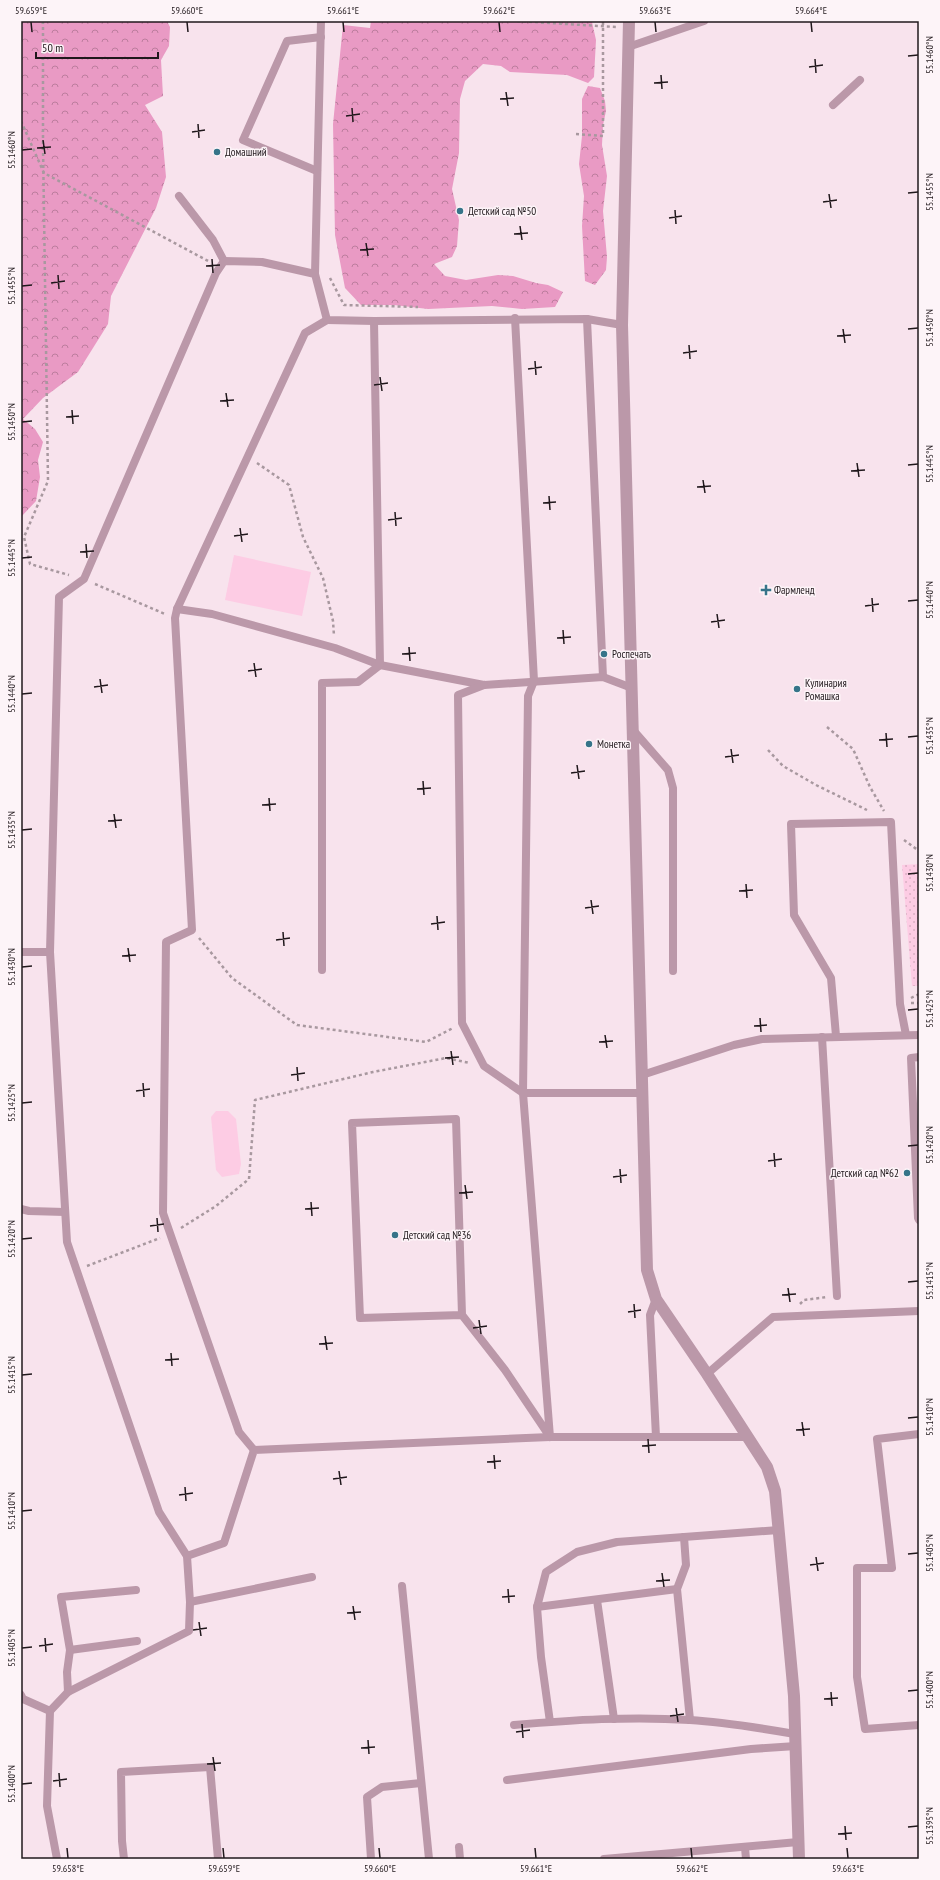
<svg xmlns="http://www.w3.org/2000/svg" width="940" height="1880" font-family="'PT Sans Narrow',sans-serif">
  <style>
    .grass { fill: #fdcce4 }
    .forest { fill: url(#forest-crowns) }
    .park { fill: url(#park-dots) }
    .lines { fill: none; stroke-linecap: round; stroke-linejoin: round }
    .path { stroke: #a8989f; stroke-width: 2.5; stroke-dasharray: 3 3; stroke-linecap: butt }
    .service { stroke: #bb98a9; stroke-width: 8 }
    .minor { stroke: #bb98a9; stroke-width: 12 }
    .ticks { fill: none; stroke: #20181c; stroke-width: 1.5 }
    .poi-dot { fill: #367489; stroke: #fdf4f8; stroke-width: 1.5 }
    .labels { text-anchor: middle; dominant-baseline: central; stroke-width: 3; stroke-linejoin: round; paint-order: stroke }
    .poi-label { font-size: 11px; fill: #20181c; stroke: #fdf4f8; text-anchor: start }
    .neatline { fill: none; stroke: #20181c; stroke-width: 1.5 }
    .ticks-label { font-size: 10px; text-anchor: middle; fill: #20181c }
  </style>
  <defs>
    <pattern id="forest-crowns" width="20" height="18" patternUnits="userSpaceOnUse"><rect width="20" height="18" fill="#e99ac4"/><path d="M2 6a3 3 0 1 1 6 0M12 15a3 3 0 1 1 6 0" fill="none" stroke="#bc7d9e"/></pattern>
    <pattern id="park-dots" width="8" height="8" patternUnits="userSpaceOnUse"><rect width="8" height="8" fill="#fdcce4"/><path d="M2 2h.1M6 6h.1" fill="none" stroke="#d9aec3" stroke-width="1.8" stroke-linecap="round"/></pattern>
  </defs>
  <rect width="100%" height="100%" fill="#f8e3ed"/>
  <g class="grass">
    <path d="M234 555 311 572 302 616 225 600Z"/>
    <path d="M216 1111H228L236 1119 241 1164 239 1174 222 1177 216 1170 211 1117Z"/>
  </g>
  <g class="forest">
    <path d="M21 21H167L170 27 169 46 161 60 163 96 145 105 162 132 166 177 156 208 111 296 108 324 78 372 43 398 23 419 35 429 43 442 38 460 40 477 36 501 21 517Z"/>
    <path d="M371 21 592 22 596 40 594 77 588 83 567 75 510 72 501 66 483 64 465 81 460 99 459 153 452 189 459 220 457 246 452 257 434 264 445 276 466 280 498 275 513 276 536 283 548 285 563 292 555 307 522 309 492 306 428 309 394 305H361L345 288 335 235 333 124 343 25 370 28Z"/>
    <path d="M588 86 600 88 605 101 606 111 603 125 602 145 607 176 603 211 607 257 606 270 595 285 585 281 582 226 584 196 579 164 582 136V99Z"/>
  </g>
  <path class="park" d="M919 864V986H912L902 865Z"/>
  <g class="lines">
    <g class="path">
      <path d="M43 21V146L48 481 24 537 30 564 69 575"/>
      <path d="M517 21 616 27"/>
      <path d="M21 121 44 173 210 262"/>
      <path d="M576 134 603 136V21"/>
      <path d="M330 278 344 305 418 307"/>
      <path d="M257 463 289 485 303 537 323 578 333 621 334 636"/>
      <path d="M95 584 165 614"/>
      <path d="M827 727 853 749 870 787 884 811"/>
      <path d="M768 750 783 766 816 785 867 810"/>
      <path d="M904 840 919 851"/>
      <path d="M199 938 232 978 297 1025 426 1042 453 1028"/>
      <path d="M911 998 919 994"/>
      <path d="M911 1003H919"/>
      <path d="M181 1228 216 1206 249 1179 255 1100 373 1072 446 1058 470 1063"/>
      <path d="M87 1266 160 1238"/>
      <path d="M800 1304 804 1300 827 1297"/>
    </g>
    <g class="service">
      <path d="M628 47 704 21"/>
      <path d="M833 105 860 80"/>
      <path d="M317 171 243 140 287 41 321 37"/>
      <path d="M179 196 213 240 224 261"/>
      <path d="M315 274 321 21"/>
      <path d="M587 319 603 677"/>
      <path d="M177 609 212 614 335 648 380 665 484 685 603 677 632 688"/>
      <path d="M484 685 458 695 462 1023 484 1066 523 1093H642"/>
      <path d="M633 730 668 770 673 788V971"/>
      <path d="M21 952H50"/>
      <path d="M322 970V683L358 682 380 665 374 321"/>
      <path d="M836 1036 831 978 794 915 791 824 891 822 900 1004 906 1035"/>
      <path d="M822 1037 837 1296"/>
      <path d="M919 1057 911 1058 918 1218 919 1220"/>
      <path d="M642 1075 734 1045 762 1039 919 1035"/>
      <path d="M21 1209 29 1211 65 1212"/>
      <path d="M462 1315 456 1119 352 1123 360 1318 462 1315 505 1370 550 1437 523 1093 528 696 534 681 515 318"/>
      <path d="M707 1374 773 1317 919 1311"/>
      <path d="M919 1434 877 1439 892 1568H857V1677L865 1729 919 1725"/>
      <path d="M656 1437 650 1315 656 1299"/>
      <path d="M254 1450 239 1432 163 1213 166 942 192 930 175 618 177 609 305 333 327 320"/>
      <path d="M684 1537 686 1565 677 1589 690 1720"/>
      <path d="M187 1556 224 1543 254 1450 550 1437H747"/>
      <path d="M402 1586 429 1859"/>
      <path d="M597 1600 614 1719"/>
      <path d="M190 1602 312 1577"/>
      <path d="M537 1607 677 1589"/>
      <path d="M70 1650 137 1641"/>
      <path d="M68 1692 67 1672 70 1650 61 1597 136 1590"/>
      <path d="M21 1695 23 1699 50 1711"/>
      <path d="M550 1722 541 1657 537 1607 546 1572 577 1552 617 1542 779 1530"/>
      <path d="M514 1725C572 1720 631 1716 690 1720 725 1722 760 1728 795 1734"/>
      <path d="M507 1780 751 1749 796 1746"/>
      <path d="M459 1847 460 1859"/>
      <path d="M745 1848 746 1859"/>
      <path d="M57 1859 47 1806 50 1711 68 1692 189 1631 190 1602 187 1556 159 1512 67 1242 50 952 59 597 84 579 216 273 224 261 262 262 315 274 327 320 374 321 587 319 622 325"/>
      <path d="M124 1859 122 1841 121 1772 210 1767 218 1859"/>
      <path d="M371 1859 367 1797 382 1787 421 1783"/>
      <path d="M604 1859 798 1842"/>
    </g>
    <path class="minor" d="M629 21 622 325 647 1270 656 1299 707 1374 767 1467 775 1491 794 1696 799 1859"/>
  </g>
  <path class="ticks" d="M31 22 32 32M187 22 188 32M343 22 344 32M499 22 500 32M655 22 656 32M811 22 812 32M908 56 918 55M815 59 816 73M809 67 823 65M661 75 662 89M654 83 668 82M506 92 508 106M500 99 514 98M352 108 353 122M346 116 360 114M198 124 199 138M192 132 205 130M43 140 45 154M37 148 51 147M22 150 32 149M908 193 918 192M829 194 831 208M823 202 837 200M675 210 676 224M669 218 682 216M520 226 522 240M514 234 528 233M366 243 368 256M360 250 374 249M212 259 213 273M206 266 220 265M58 275 59 289M51 283 65 281M22 286 32 285M843 329 845 343M908 329 918 328M837 336 851 335M689 345 690 359M683 353 697 351M535 361 536 375M528 369 542 367M380 377 382 391M374 385 388 383M226 393 228 407M220 401 234 400M72 410 73 424M66 417 79 416M22 422 32 421M857 463 859 477M908 465 918 464M851 471 865 470M703 480 705 493M697 487 711 486M549 496 550 510M543 503 556 502M395 512 396 526M388 520 402 518M240 528 242 542M234 536 248 534M86 544 87 558M80 552 94 551M22 558 32 557M872 598 873 612M908 601 918 600M865 606 879 604M717 614 719 628M711 622 725 620M563 630 564 644M557 638 571 637M409 647 410 661M402 654 416 653M254 663 256 677M248 671 262 669M100 679 102 693M94 687 108 685M22 694 32 693M886 733 887 747M908 737 918 736M879 740 893 739M731 749 733 763M725 757 739 755M577 765 579 779M571 773 585 771M423 781 424 795M417 789 431 788M269 798 270 811M262 805 276 804M114 814 116 828M108 821 122 820M22 830 32 829M908 874 918 873M746 884 747 898M739 891 753 890M591 900 593 914M585 908 599 906M437 916 438 930M431 924 445 922M283 932 284 946M276 940 290 938M128 948 130 962M122 956 136 955M22 967 32 966M908 1010 918 1009M760 1018 761 1032M754 1026 767 1025M605 1035 607 1048M599 1042 613 1041M451 1051 453 1065M445 1058 459 1057M297 1067 298 1081M291 1075 305 1073M143 1083 144 1097M136 1091 150 1089M22 1103 32 1102M908 1146 918 1145M774 1153 775 1167M768 1161 782 1159M620 1169 621 1183M613 1177 627 1175M465 1185 467 1199M459 1193 473 1192M311 1202 312 1216M305 1209 319 1208M157 1218 158 1232M150 1226 164 1224M22 1239 32 1238M908 1282 918 1281M788 1288 790 1302M782 1295 796 1294M634 1304 635 1318M628 1312 641 1310M479 1320 481 1334M473 1328 487 1326M325 1336 327 1350M319 1344 333 1343M171 1353 172 1366M165 1360 179 1359M22 1375 32 1374M908 1418 918 1417M802 1422 804 1436M796 1430 810 1429M648 1439 649 1453M642 1446 656 1445M494 1455 495 1469M487 1462 501 1461M339 1471 341 1485M333 1479 347 1477M185 1487 186 1501M179 1495 193 1493M22 1511 32 1510M908 1554 918 1553M816 1557 818 1571M810 1565 824 1563M662 1573 664 1587M656 1581 670 1580M508 1589 509 1603M502 1597 515 1596M353 1606 355 1620M347 1613 361 1612M199 1622 201 1636M193 1630 207 1628M45 1638 46 1652M39 1646 53 1644M22 1648 32 1647M908 1691 918 1690M831 1692 832 1706M824 1699 838 1698M676 1708 678 1722M670 1716 684 1714M522 1724 523 1738M516 1732 530 1730M368 1740 369 1754M361 1748 375 1747M213 1757 215 1771M207 1764 221 1763M59 1773 60 1787M53 1781 67 1779M22 1784 32 1783M845 1826 846 1840M908 1827 918 1826M838 1834 852 1833M67 1848 68 1858M223 1848 224 1858M379 1848 380 1858M535 1848 536 1858M691 1848 692 1858M847 1848 848 1858"/>
  <g class="poi-dot">
    <circle cx="217" cy="152" r="4"/>
    <circle cx="460" cy="211" r="4"/>
    <path d="M764 584h4v4h4v4h-4v4h-4v-4h-4v-4h4z"/>
    <circle cx="604" cy="654" r="4"/>
    <circle cx="797" cy="689" r="4"/>
    <circle cx="589" cy="744" r="4"/>
    <circle cx="907" cy="1173" r="4"/>
    <circle cx="395" cy="1235" r="4"/>
  </g>
  <g class="labels">
    <g class="poi-label">
      <text x="225" y="152">Домашний</text>
      <text x="468" y="211">Детский сад №50</text>
      <text x="774" y="590">Фармленд</text>
      <text x="612" y="654">Роспечать</text>
      <text x="805" y="683">Кулинария<tspan x="805" dy="13">Ромашка</tspan></text>
      <text x="597" y="744">Монетка</text>
      <text x="899" y="1173" text-anchor="end">Детский сад №62</text>
      <text x="403" y="1235">Детский сад №36</text>
    </g>
  </g>
  <rect width="940" height="1880" fill="none" stroke="#fdf4f8" stroke-width="44"/>
  <path d="M36 52v6h122v-6" fill="none" stroke="#20181c" stroke-width="2"/>
  <text x="42" y="52" font-size="12" fill="#20181c" stroke="#fdf4f8" stroke-width="3" paint-order="stroke">50 m</text>
  <rect x="22" y="22" width="896" height="1836" class="neatline"/>
  <g class="ticks-label">
    <text x="31" y="14">59.659°E</text>
    <text x="187" y="14">59.660°E</text>
    <text x="343" y="14">59.661°E</text>
    <text x="499" y="14">59.662°E</text>
    <text x="655" y="14">59.663°E</text>
    <text x="811" y="14">59.664°E</text>
    <text transform="translate(929 55) rotate(-90)" y="4">55.1460°N</text>
    <text transform="translate(11 150) rotate(-90)" y="4">55.1460°N</text>
    <text transform="translate(929 192) rotate(-90)" y="4">55.1455°N</text>
    <text transform="translate(11 286) rotate(-90)" y="4">55.1455°N</text>
    <text transform="translate(929 328) rotate(-90)" y="4">55.1450°N</text>
    <text transform="translate(11 422) rotate(-90)" y="4">55.1450°N</text>
    <text transform="translate(929 464) rotate(-90)" y="4">55.1445°N</text>
    <text transform="translate(11 558) rotate(-90)" y="4">55.1445°N</text>
    <text transform="translate(929 600) rotate(-90)" y="4">55.1440°N</text>
    <text transform="translate(11 694) rotate(-90)" y="4">55.1440°N</text>
    <text transform="translate(929 736) rotate(-90)" y="4">55.1435°N</text>
    <text transform="translate(11 830) rotate(-90)" y="4">55.1435°N</text>
    <text transform="translate(929 873) rotate(-90)" y="4">55.1430°N</text>
    <text transform="translate(11 967) rotate(-90)" y="4">55.1430°N</text>
    <text transform="translate(929 1009) rotate(-90)" y="4">55.1425°N</text>
    <text transform="translate(11 1103) rotate(-90)" y="4">55.1425°N</text>
    <text transform="translate(929 1145) rotate(-90)" y="4">55.1420°N</text>
    <text transform="translate(11 1239) rotate(-90)" y="4">55.1420°N</text>
    <text transform="translate(929 1281) rotate(-90)" y="4">55.1415°N</text>
    <text transform="translate(11 1375) rotate(-90)" y="4">55.1415°N</text>
    <text transform="translate(929 1417) rotate(-90)" y="4">55.1410°N</text>
    <text transform="translate(11 1511) rotate(-90)" y="4">55.1410°N</text>
    <text transform="translate(929 1553) rotate(-90)" y="4">55.1405°N</text>
    <text transform="translate(11 1648) rotate(-90)" y="4">55.1405°N</text>
    <text transform="translate(929 1690) rotate(-90)" y="4">55.1400°N</text>
    <text transform="translate(11 1784) rotate(-90)" y="4">55.1400°N</text>
    <text transform="translate(929 1826) rotate(-90)" y="4">55.1395°N</text>
    <text x="68" y="1872">59.658°E</text>
    <text x="224" y="1872">59.659°E</text>
    <text x="380" y="1872">59.660°E</text>
    <text x="536" y="1872">59.661°E</text>
    <text x="692" y="1872">59.662°E</text>
    <text x="848" y="1872">59.663°E</text>
  </g>
</svg>
